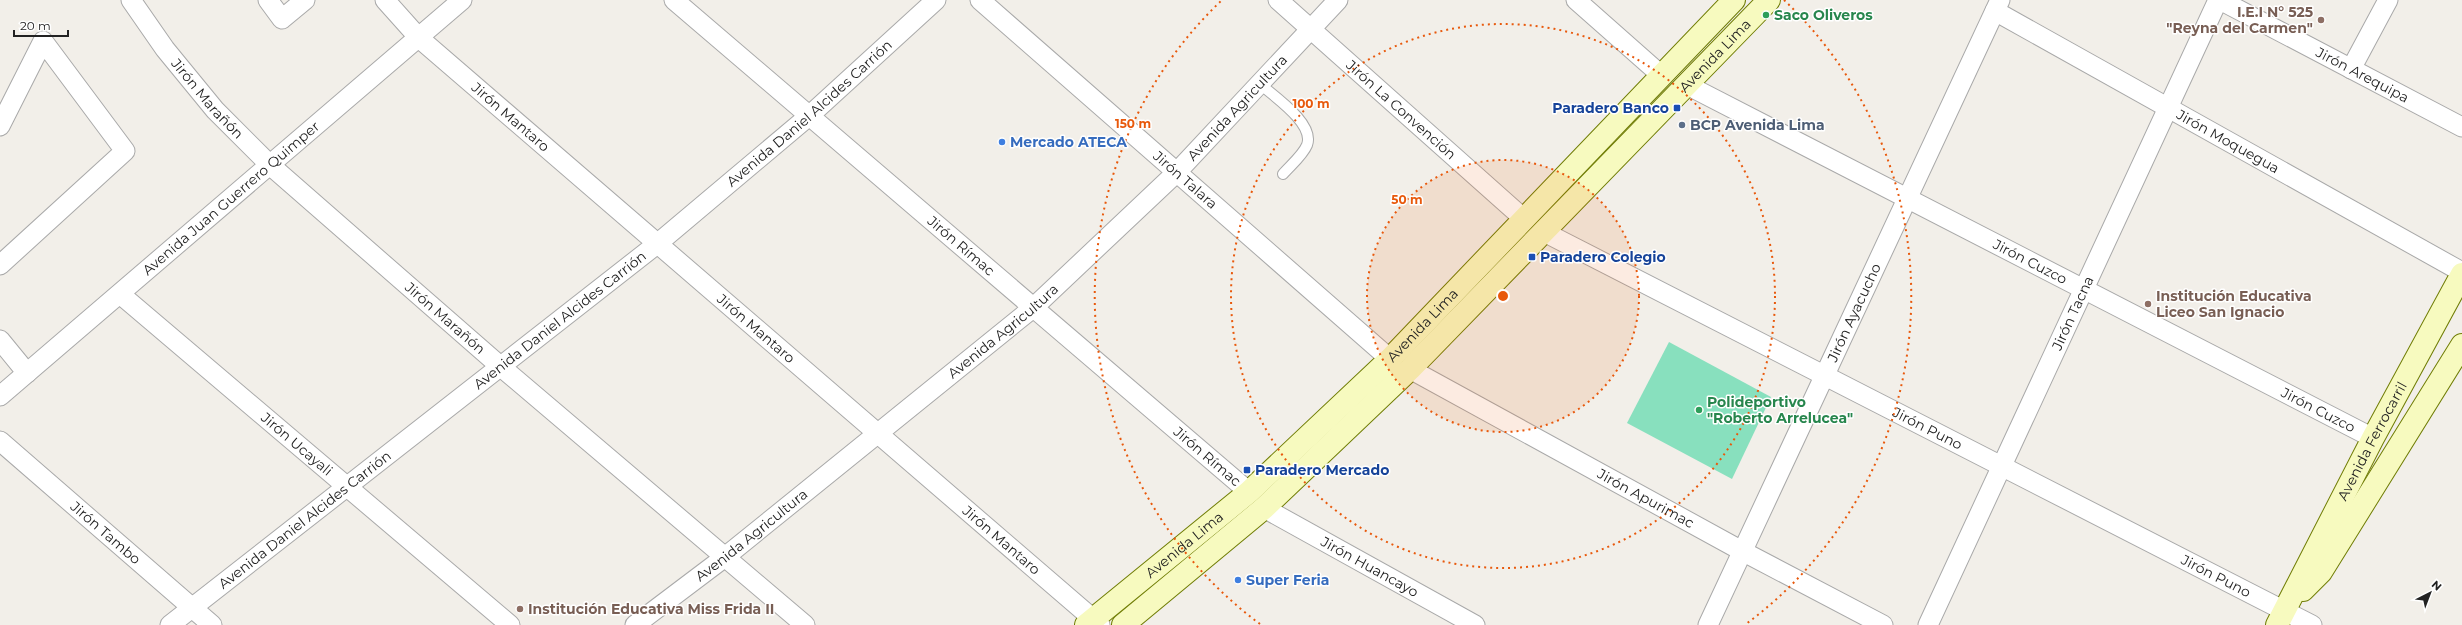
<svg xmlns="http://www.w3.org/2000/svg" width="2462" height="625" font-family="Montserrat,sans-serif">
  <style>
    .pitch { fill: #88e0be }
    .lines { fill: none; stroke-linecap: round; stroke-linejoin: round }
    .lane-casing { stroke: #a9a9a9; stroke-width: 12 }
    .street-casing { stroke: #a9a9a9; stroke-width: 21 }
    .secondary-casing { stroke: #707d05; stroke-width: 24 }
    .lane { stroke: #fff; stroke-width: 10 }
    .street { stroke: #fff; stroke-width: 19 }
    .secondary { stroke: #f7fabf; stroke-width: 22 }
    .ring { fill: none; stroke: #e8590c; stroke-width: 2; stroke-dasharray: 2 4 }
    .leisure-dot { fill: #2e9e5b; stroke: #fff; stroke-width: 1.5 }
    .education-dot { fill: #8d6e63; stroke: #fff; stroke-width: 1.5 }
    .transit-dot { fill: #1a4fb4; stroke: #fff; stroke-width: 1.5 }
    .service-dot { fill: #5c6f8a; stroke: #fff; stroke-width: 1.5 }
    .shop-dot { fill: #3f7fe0; stroke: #fff; stroke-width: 1.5 }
    .labels { text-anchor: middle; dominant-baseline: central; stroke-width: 3; stroke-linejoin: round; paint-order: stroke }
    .education-label { font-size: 14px; font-weight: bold; fill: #785e54; stroke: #fff; text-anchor: start }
    .leisure-label { font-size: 14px; font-weight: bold; fill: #27864d; stroke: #fff; text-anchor: start }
    .street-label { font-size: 14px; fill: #222; stroke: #fff }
    .transit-label { font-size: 14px; font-weight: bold; fill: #164399; stroke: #fff; text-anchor: start }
    .service-label { font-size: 14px; font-weight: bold; fill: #4e5e75; stroke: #fff; text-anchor: start }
    .shop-label { font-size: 14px; font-weight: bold; fill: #366cbe; stroke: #fff; text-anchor: start }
    .centre { fill: #e8590c; stroke: #fff; stroke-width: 2 }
    .ring-label { font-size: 12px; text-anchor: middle; font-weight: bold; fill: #e8590c; stroke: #fff; stroke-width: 3; stroke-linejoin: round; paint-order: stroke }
  </style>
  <rect width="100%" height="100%" fill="#f2efe9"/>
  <path class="pitch" d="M1669 342 1771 397 1732 479 1627 423Z"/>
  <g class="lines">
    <defs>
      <path id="lane" d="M1260 84C1275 97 1315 124 1307 145 1303 155 1290 166 1283 174"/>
      <g id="street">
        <path id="s1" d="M131 0 165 49 215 110 270 165 500 366 805 625"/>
        <path d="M268 0 282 19 305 0"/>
        <path id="s2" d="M385 0 419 38 1100 625"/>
        <path id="s3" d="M674 0 1249 492"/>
        <path id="s4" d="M980 0 1390 359"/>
        <path id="s5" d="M1278 0 1524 219"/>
        <path d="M1576 0 1661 75"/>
        <path id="s6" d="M2220 0 2462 127"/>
        <path id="s7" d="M1995 11 2462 272"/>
        <path d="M2351 69 2388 0"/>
        <path id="s8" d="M1687 85 2373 438"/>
        <path d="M0 126 43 41 125 151 0 265"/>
        <path id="s9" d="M1544 232 2312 625"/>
        <path id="s10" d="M120 294 510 625"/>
        <path d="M0 340 27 373"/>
        <path id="s11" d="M1410 369 1742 551 1883 625"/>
        <path id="s12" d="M0 396 462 0"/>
        <path id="s13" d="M0 441 212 625"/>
        <path id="s14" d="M1264 508 1475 625"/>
        <path id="s15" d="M170 625 657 244 809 116 936 0"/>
        <path id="s16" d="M635 625 725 557 1034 307 1177 172 1338 0"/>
        <path id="s17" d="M1708 625 2000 0"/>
        <path id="s18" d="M1928 625 2218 0"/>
      </g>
      <g id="secondary">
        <path d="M2303 590 2321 572 2462 345"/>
        <path id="s19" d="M1086 625 1249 492 1390 359 1734 0"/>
        <path id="s20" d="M1123 625 1264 508 1410 369 1769 0"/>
        <path id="s21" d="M2277 625 2373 438 2462 274"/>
      </g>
    </defs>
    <use href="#lane" class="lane-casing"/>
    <use href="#street" class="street-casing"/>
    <use href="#secondary" class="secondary-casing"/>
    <use href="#lane" class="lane"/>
    <use href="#street" class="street"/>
    <use href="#secondary" class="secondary"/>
  </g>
  <circle cx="1503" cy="296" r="136" fill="#e8590c" fill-opacity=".12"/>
  <g class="ring">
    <circle cx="1503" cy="296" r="136"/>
    <circle cx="1503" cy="296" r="272"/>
    <path d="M1260 624A408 408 0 0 1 1222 0M1784 0A408 408 0 0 1 1746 624"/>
  </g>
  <g class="leisure-dot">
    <circle cx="1766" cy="15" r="4"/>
    <circle cx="1699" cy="410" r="4"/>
  </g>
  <g class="education-dot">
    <circle cx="2321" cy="20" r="4"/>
    <circle cx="2148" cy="304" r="4"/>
    <circle cx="520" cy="609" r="4"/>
  </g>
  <g class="transit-dot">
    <rect x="1673" y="104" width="8" height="8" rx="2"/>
    <rect x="1528" y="253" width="8" height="8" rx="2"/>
    <rect x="1243" y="466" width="8" height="8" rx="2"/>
  </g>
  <circle class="service-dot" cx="1682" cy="125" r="4"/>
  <g class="shop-dot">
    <circle cx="1002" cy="142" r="4"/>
    <circle cx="1238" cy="580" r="4"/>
  </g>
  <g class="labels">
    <g class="education-label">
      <text x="2313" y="12" text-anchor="end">I.E.I N° 525<tspan x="2313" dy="16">"Reyna del Carmen"</tspan></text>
      <text x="2156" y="296">Institución Educativa<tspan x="2156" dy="16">Liceo San Ignacio</tspan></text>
      <text x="528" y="609">Institución Educativa Miss Frida II</text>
    </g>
    <g class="leisure-label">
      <text x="1774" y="15">Saco Oliveros</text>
      <text x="1707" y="402">Polideportivo<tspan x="1707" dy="16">"Roberto Arrelucea"</tspan></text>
    </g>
    <g class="street-label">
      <text stroke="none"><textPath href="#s20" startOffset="822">Avenida Lima</textPath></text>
      <text stroke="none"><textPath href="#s6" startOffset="161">Jirón Arequipa</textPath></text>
      <text stroke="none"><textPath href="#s1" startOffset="125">Jirón Marañón</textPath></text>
      <text stroke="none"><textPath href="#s16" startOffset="795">Avenida Agricultura</textPath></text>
      <text stroke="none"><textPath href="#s5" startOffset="165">Jirón La Convención</textPath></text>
      <text stroke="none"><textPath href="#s15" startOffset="819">Avenida Daniel Alcides Carrión</textPath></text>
      <text stroke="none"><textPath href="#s2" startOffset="172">Jirón Mantaro</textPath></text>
      <text stroke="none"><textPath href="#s7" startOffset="267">Jirón Moquegua</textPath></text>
      <text stroke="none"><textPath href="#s4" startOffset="273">Jirón Talara</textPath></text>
      <text stroke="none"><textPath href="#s12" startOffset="304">Avenida Juan Guerrero Quimper</textPath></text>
      <text stroke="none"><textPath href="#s3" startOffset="378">Jirón Rímac</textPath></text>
      <text stroke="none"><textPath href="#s8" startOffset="386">Jirón Cuzco</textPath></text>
      <text stroke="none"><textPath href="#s18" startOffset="344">Jirón Tacna</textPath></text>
      <text stroke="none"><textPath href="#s17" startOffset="345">Jirón Ayacucho</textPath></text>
      <text stroke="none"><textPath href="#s1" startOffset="449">Jirón Marañón</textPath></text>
      <text stroke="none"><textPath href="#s15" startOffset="495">Avenida Daniel Alcides Carrión</textPath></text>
      <text stroke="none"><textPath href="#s19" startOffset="451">Avenida Lima</textPath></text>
      <text stroke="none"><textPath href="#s2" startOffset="496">Jirón Mantaro</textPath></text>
      <text stroke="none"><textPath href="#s16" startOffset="471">Avenida Agricultura</textPath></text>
      <text stroke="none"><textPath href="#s8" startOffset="710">Jirón Cuzco</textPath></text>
      <text stroke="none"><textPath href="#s9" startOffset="431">Jirón Puno</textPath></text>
      <text stroke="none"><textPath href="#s21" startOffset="207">Avenida Ferrocarril</textPath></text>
      <text stroke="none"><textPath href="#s10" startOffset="232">Jirón Ucayali</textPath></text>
      <text stroke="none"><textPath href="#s3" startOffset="702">Jirón Rímac</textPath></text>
      <text stroke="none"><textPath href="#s11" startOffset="269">Jirón Apurimac</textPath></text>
      <text stroke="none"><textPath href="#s15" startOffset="171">Avenida Daniel Alcides Carrión</textPath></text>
      <text stroke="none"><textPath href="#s13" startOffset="140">Jirón Tambo</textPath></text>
      <text stroke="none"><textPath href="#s16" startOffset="147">Avenida Agricultura</textPath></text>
      <text stroke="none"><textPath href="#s2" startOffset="820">Jirón Mantaro</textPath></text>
      <text stroke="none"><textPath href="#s19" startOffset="127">Avenida Lima</textPath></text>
      <text stroke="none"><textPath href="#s14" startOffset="121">Jirón Huancayo</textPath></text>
      <text stroke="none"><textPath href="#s9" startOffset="755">Jirón Puno</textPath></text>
    </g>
    <g class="transit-label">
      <text x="1669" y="108" text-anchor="end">Paradero Banco</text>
      <text x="1540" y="257">Paradero Colegio</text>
      <text x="1255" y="470">Paradero Mercado</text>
    </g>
    <g class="service-label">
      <text x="1690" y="125">BCP Avenida Lima</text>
    </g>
    <g class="shop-label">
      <text x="1010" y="142">Mercado ATECA</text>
      <text x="1246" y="580">Super Feria</text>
    </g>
  </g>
  <circle cx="1503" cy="296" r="6" class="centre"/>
  <g class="ring-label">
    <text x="1311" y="108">100 m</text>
    <text x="1133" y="128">150 m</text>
    <text x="1407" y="204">50 m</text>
  </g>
  <g transform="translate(2430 593) rotate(42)" stroke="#ffffff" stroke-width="3" paint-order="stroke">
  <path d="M0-3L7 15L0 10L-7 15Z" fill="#222222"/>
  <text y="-6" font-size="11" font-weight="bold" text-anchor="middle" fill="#222222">N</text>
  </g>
  <path d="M14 30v6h54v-6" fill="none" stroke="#222222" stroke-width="2"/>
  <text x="20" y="30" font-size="12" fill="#222222" stroke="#ffffff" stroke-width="3" paint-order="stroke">20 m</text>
</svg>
